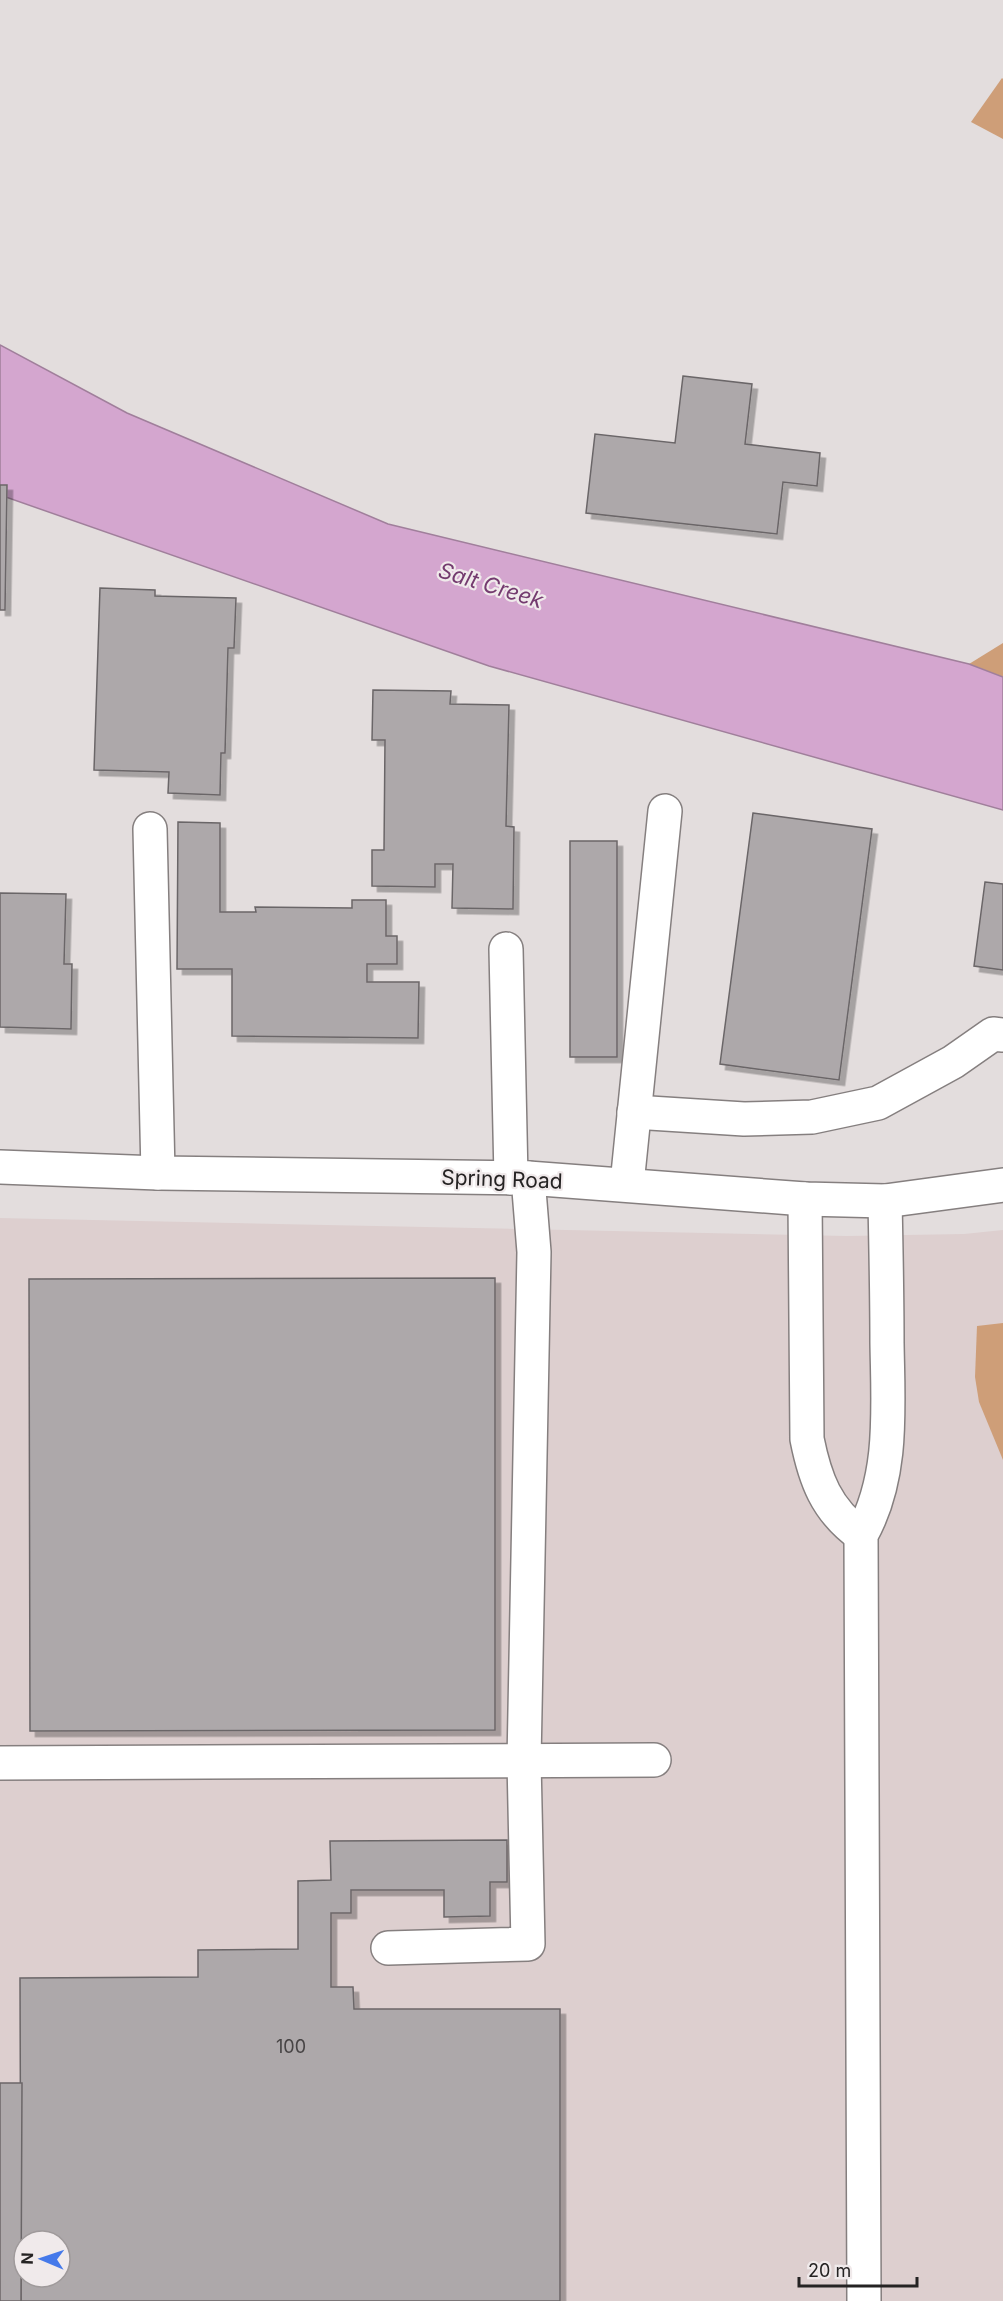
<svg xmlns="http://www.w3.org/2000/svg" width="1003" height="2301" font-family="Inter,sans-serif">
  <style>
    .built { fill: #ddcfcf; fill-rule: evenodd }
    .forest { fill: #ce9e78 }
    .water { fill: #d4a6cf; stroke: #a07f9b; stroke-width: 1.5 }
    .building { fill: #ada8aa; stroke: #6b6668; stroke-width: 1.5; fill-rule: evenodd; filter: url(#shadow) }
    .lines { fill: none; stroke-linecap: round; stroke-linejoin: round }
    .minor-casing { stroke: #857f7f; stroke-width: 36 }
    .minor { stroke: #fff; stroke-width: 33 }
    .labels { text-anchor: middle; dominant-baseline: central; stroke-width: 4.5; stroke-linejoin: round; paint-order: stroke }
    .number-label { font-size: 18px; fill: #474445 }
    .street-label { font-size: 21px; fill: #252323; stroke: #f0eaeb }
    .water-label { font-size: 22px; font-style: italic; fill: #743b6f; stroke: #f0eaeb }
  </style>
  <defs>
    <filter id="shadow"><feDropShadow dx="5.5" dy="5.5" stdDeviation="0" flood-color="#0004"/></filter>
  </defs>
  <rect width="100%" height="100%" fill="#e3dddd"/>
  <path class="built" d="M0 1218 847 1236 964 1234 1003 1230V2301H0ZM24 2241H60V2277H24Z"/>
  <g class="forest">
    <path d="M1002 78 1003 79V139L971 122Z"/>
    <path d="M1003 643V677L969 664Z"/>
    <path d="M1003 1323V1460L979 1402 975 1377 977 1326Z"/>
  </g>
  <path class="water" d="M0 345 127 413 388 524 969 664 1003 677V810L489 666 0 495Z"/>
  <g class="building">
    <path d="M683 376 752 384 745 444 820 453 817 486 783 482 777 534 586 513 595 434 675 443Z"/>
    <path d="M0 485H7L5 610H0Z"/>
    <path d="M100 588 155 590V596L236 598 234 648H228L225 753H221L220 795 168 793 169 772 94 770Z"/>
    <path d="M373 690 451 691 450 704 509 705 506 826 514 827 513 909 452 908 453 864H435V887L372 886V850H384L385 740H372Z"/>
    <path d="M753 813 872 829 839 1080 720 1064Z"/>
    <path d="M178 822 220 823V912H256L255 907 352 908V900H386V936H397V964H367V982H419L418 1038 232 1036V969H177Z"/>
    <rect x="570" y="841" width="47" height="216"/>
    <path d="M985 882 1003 884V970L974 966Z"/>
    <path d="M0 893 66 894 64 964H72L71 1029 0 1027Z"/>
    <path d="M495 1278V1730L30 1731 29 1279Z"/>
    <path d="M507 1840V1882H490V1916L444 1917V1890H351V1913H331V1987H353L354 2009H560V2301H21L20 1978 198 1977V1950L298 1949V1881L331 1880 330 1841ZM24 2241H60V2277H24Z"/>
    <path d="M0 2083H22L21 2301H0Z"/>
  </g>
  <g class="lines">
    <defs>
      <g id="minor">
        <path d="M150 829 158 1173"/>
        <path d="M506 949 511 1178"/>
        <path d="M634 1112 744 1119 812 1117 878 1103 953 1062 993 1034 1003 1035"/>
        <path d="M0 1167 158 1173 528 1178 805 1199 885 1201 1003 1185"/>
        <path d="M627 1184 665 811"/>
        <path d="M805 1199 807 1439C815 1479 826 1510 861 1535"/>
        <path d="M0 1763 654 1760"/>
        <path d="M388 1948 528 1944 524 1761 534 1252 528 1178"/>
        <path d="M864 2301 861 1535C894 1477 888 1408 887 1343 887 1296 886 1249 885 1201"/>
      </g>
    </defs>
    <use href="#minor" class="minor-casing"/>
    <use href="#minor" class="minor"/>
  </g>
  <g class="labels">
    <g class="number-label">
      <text x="291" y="2046">100</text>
    </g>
    <g class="street-label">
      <text transform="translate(502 1179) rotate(2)">Spring Road</text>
    </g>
    <g class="water-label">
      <text transform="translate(491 585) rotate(17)">Salt Creek</text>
    </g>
  </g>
  <g transform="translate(42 2259) rotate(272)"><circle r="28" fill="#f0eaeb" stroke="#9f9a9b" stroke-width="1.5"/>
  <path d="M0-4.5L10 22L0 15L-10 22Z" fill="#4579ea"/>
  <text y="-9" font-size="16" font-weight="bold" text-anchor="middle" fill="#252323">N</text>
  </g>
  <path d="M799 2277v9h118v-9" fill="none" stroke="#252323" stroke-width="3"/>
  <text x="808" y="2277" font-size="18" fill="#252323" stroke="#f0eaeb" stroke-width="4.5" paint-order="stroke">20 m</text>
</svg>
